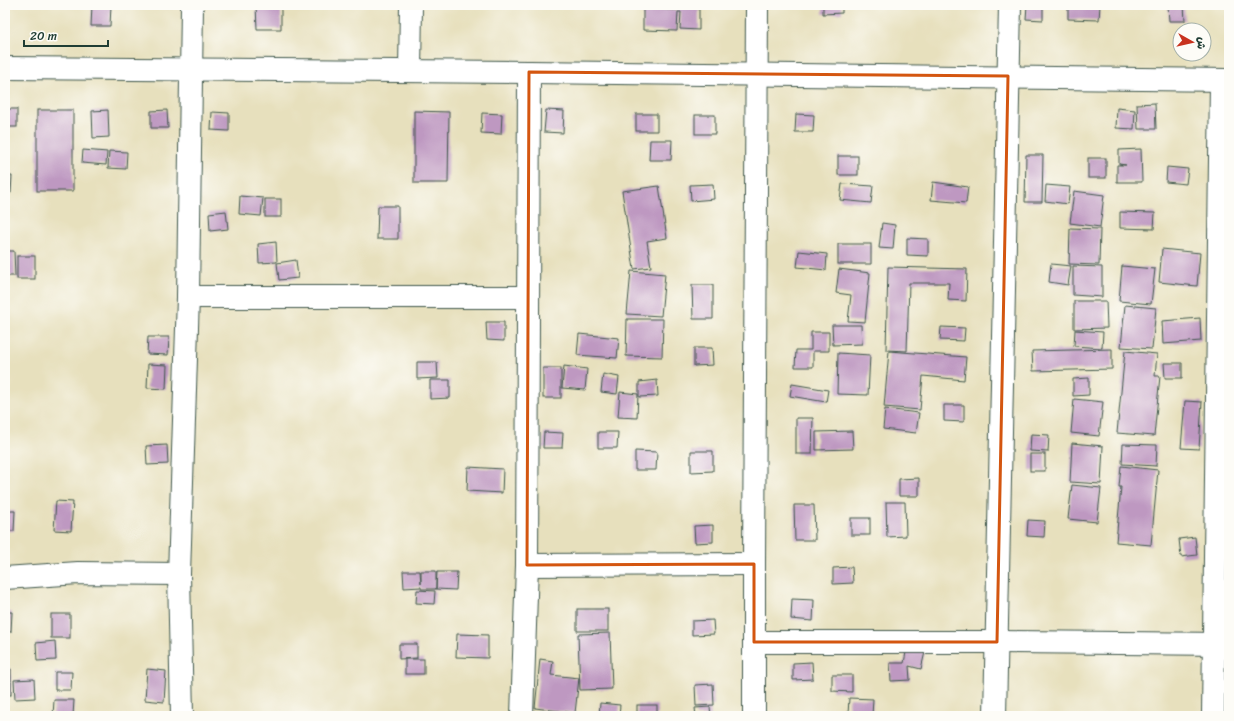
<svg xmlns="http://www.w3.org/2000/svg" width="1234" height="721" font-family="Sriracha,'Playpen Sans Arabic',sans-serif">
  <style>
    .building { fill: #be98c1 }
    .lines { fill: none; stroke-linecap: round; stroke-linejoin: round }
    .minor-casing { stroke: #3d5549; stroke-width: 24 }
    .minor { stroke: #fff; stroke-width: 22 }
    .marked { fill: none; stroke: #d45610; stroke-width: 3; stroke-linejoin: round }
  </style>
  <rect width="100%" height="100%" fill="#fdfcf7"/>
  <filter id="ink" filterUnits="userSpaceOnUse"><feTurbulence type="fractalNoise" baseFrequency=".025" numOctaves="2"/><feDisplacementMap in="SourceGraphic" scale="8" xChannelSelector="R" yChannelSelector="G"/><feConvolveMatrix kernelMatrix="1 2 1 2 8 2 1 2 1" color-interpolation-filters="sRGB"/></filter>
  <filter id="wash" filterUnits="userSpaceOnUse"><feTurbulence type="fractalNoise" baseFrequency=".012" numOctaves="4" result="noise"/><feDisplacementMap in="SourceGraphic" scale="16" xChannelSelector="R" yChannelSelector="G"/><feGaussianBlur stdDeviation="0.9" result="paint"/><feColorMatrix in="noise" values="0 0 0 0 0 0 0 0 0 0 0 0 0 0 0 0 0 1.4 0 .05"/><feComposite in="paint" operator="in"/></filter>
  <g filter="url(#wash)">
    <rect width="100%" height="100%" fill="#e7e0bd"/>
    <g id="blocks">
      <g class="building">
        <path d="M92 5H111L110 26H91Z"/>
        <path d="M256 5H281V29H257Z"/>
        <path d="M678 5H699V30L680 29 681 12H678L677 31 643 30V9L678 10Z"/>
        <path d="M823 5H842V13L823 14Z"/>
        <path d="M1027 5H1043V20L1026 19Z"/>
        <path d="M1068 5H1100L1099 20 1068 19Z"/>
        <path d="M1168 5H1184L1185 21H1169Z"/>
        <path d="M1155 103 1156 129H1138L1137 104Z"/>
        <path d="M1117 108 1135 110 1134 129 1116 128Z"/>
        <rect x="5" y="109" width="12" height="18"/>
        <rect x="37" y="110" width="36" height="81"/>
        <path d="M108 110 109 137 93 138 92 111Z"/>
        <path d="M167 110 168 128H151V111Z"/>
        <path d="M546 110 564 111 563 133 544 132Z"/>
        <path d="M414 111 449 112 448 183H414Z"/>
        <path d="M212 112 229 113V131L211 130Z"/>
        <path d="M482 113 502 114 501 134 481 133Z"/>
        <rect x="636" y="114" width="21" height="17"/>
        <path d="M796 114 814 115 813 132H795Z"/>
        <rect x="695" y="115" width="20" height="19"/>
        <path d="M650 140H672L671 160H649Z"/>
        <path d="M1141 149 1142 182H1117V165H1126L1119 164V150Z"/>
        <path d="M83 150 107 152 106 165 82 163Z"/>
        <path d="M109 151 127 152 126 169 108 168Z"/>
        <path d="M1026 155H1043L1042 202H1025Z"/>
        <rect x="838" y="156" width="20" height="19"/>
        <rect x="1088" y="158" width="18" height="20"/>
        <path d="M1167 167 1188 169 1186 184 1166 182Z"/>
        <path d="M5 176H12L11 193H5Z"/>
        <path d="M933 182 968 187 966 203 931 200Z"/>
        <path d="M713 184 714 199 691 201 690 185Z"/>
        <path d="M842 184 873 186 871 203 840 200Z"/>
        <path d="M1046 185 1070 187 1068 204 1045 201Z"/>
        <path d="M659 186 667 238 647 241 651 267 634 269 622 191Z"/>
        <path d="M1074 191 1104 195 1100 227 1070 223Z"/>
        <path d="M240 196 263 198 261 216 239 214Z"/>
        <rect x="265" y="199" width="16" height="18"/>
        <path d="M378 206H398V239H377Z"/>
        <path d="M226 211 228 229 210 231 209 213Z"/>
        <path d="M1120 212 1155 213 1154 229 1120 228Z"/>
        <path d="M882 223 895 225 893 249 879 248Z"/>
        <path d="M1070 228 1100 229 1099 265 1069 264Z"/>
        <path d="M907 238 928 239V256L907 255Z"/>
        <path d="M276 242 277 262 259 263 258 244Z"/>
        <rect x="838" y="244" width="33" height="20"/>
        <path d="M1162 249 1200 253 1197 286 1159 282Z"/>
        <path d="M5 251H14L15 276H5Z"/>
        <path d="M799 251 827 254 826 270 797 267Z"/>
        <rect x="17" y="256" width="18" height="23"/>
        <path d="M296 260 298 278 279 280 277 263Z"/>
        <path d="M1051 264 1071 266 1068 285 1049 282Z"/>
        <path d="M1073 266 1102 267V297L1073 295Z"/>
        <path d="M1122 266 1155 269 1151 304 1119 301Z"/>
        <path d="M888 267 967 269 966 301 948 300 949 283H909L907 351 886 350Z"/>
        <path d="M839 269 870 273 865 322 848 321 851 295 836 293Z"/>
        <path d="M631 271 665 274 661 316 627 314Z"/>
        <path d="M692 285H713V319H693Z"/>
        <path d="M1074 301H1106L1107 328 1074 329Z"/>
        <path d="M1125 305 1156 308 1152 349 1121 347Z"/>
        <path d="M1200 318 1201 341 1163 344 1162 321Z"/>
        <path d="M627 319H663L662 357 626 356Z"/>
        <path d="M486 322H504V341L487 340Z"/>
        <path d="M832 325H861L862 344 833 345Z"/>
        <path d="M941 327 965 328 964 341 940 340Z"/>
        <path d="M1075 330 1103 332 1102 348 1074 346Z"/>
        <path d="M811 332H829V351H813V367H795L796 350H811Z"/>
        <path d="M579 334 619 338 617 358 577 355Z"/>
        <path d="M148 337H169L168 355 147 354Z"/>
        <path d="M694 348H712L713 365 694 366Z"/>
        <path d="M1112 349V369L1033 371 1032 351Z"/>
        <path d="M889 351 966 357 964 380 923 376 920 410 884 407Z"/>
        <path d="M1125 351 1157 354 1155 376H1160L1154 436 1117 433Z"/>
        <path d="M838 353 870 355 868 395 837 394Z"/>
        <path d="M417 362H437L438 378 417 379Z"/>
        <path d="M1164 363H1182V378H1165Z"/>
        <path d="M148 364 167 365 166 389 147 388Z"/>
        <path d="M564 366 587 369 585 390 562 388Z"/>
        <rect x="543" y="368" width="18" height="30"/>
        <path d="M603 374 619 377 617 394 601 392Z"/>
        <path d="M1089 378V395L1073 396V379Z"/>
        <path d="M430 380H450V398L430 399Z"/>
        <path d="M657 380 658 396 639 397V382Z"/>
        <path d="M792 384 828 390 826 402 790 396Z"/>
        <path d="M620 392 638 394 637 418 618 417Z"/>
        <path d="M1074 399 1103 402 1099 436 1071 433Z"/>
        <path d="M1185 401 1202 402 1199 449 1181 448Z"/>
        <path d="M944 405H964V422L944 421Z"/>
        <path d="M885 409 919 413 916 433 883 429Z"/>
        <path d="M796 418H813L812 454H796Z"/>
        <path d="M852 431 853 449 816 450V432Z"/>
        <path d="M544 432 563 433 562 448H543Z"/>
        <path d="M598 432H618L617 448H598Z"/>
        <path d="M1031 434 1049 435 1048 452 1030 451Z"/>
        <path d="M1072 443 1103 446 1101 484 1070 482Z"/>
        <path d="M1123 444 1157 445 1156 466 1122 464Z"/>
        <path d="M167 445 168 464 147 465 146 446Z"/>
        <path d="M635 451 657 452 656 470H635Z"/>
        <path d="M691 451H713V471L691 472Z"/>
        <rect x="1030" y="454" width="15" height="17"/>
        <path d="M1121 466 1158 470 1151 545 1116 542 1121 487H1119Z"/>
        <path d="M468 467 503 469 502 493 467 491Z"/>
        <path d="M919 478V496H899V479Z"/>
        <path d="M1072 485 1101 488 1097 522 1068 519Z"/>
        <path d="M56 501 73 502 71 531 54 530Z"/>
        <path d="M886 502H905L906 536 887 537Z"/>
        <path d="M794 505H814L815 540H795Z"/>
        <path d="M5 511H15L14 531H5Z"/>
        <rect x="851" y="518" width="19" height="17"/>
        <path d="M1028 520 1045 521 1044 537 1027 536Z"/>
        <path d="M713 525V542L695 543 694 526Z"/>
        <path d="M1195 537 1197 555 1181 557 1179 539Z"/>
        <path d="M852 567 853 583 833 584V568Z"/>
        <path d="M403 571H420L421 584V571H436V589H421V587L404 588Z"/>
        <path d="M437 572H457L456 590 436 589Z"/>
        <path d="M417 590 435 591 434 604 416 603Z"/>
        <path d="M792 599 814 600 813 621 791 619Z"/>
        <rect x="577" y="609" width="31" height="22"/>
        <path d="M5 612H12L11 632H5Z"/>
        <rect x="51" y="614" width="19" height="24"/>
        <path d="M713 620 714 634 692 635V621Z"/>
        <path d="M610 633 612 689 580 690 578 634Z"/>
        <path d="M457 634 488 635V658L456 657Z"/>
        <path d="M55 641 56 660 37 661 36 643Z"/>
        <path d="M399 644H417V658L399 659Z"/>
        <path d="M907 647 925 652 921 669 909 666 910 680 891 681 890 663H904Z"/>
        <rect x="405" y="659" width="19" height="15"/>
        <path d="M540 659 553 661 551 675 579 678 575 713 535 708Z"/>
        <path d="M812 662 813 679 793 680V663Z"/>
        <path d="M5 668 11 669V681H5Z"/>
        <path d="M147 669 166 671 164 702 145 700Z"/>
        <path d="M55 672H72L71 690H55Z"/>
        <path d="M832 675H852V692L832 691Z"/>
        <path d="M34 679 35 698 15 699 14 680Z"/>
        <rect x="5" y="682" width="6" height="13"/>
        <path d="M713 684 714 705 696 706 695 685Z"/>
        <path d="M849 698 873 699 872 716 848 715Z"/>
        <path d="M54 700H74L73 716H53Z"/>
        <path d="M600 703 620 705 619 716H599Z"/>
        <rect x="637" y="705" width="20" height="11"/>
        <path d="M710 707 711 716H696L695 708Z"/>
      </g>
    </g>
  </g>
  <g filter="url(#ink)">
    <use href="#blocks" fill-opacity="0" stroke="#3d5549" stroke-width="1"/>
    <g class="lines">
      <defs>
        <g id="minor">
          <path d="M5 68 529 72 1229 80"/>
          <path d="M410 71 411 5"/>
          <path d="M188 297H528"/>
          <path d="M527 565 754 564"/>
          <path d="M5 578 78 573 179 574"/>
          <path d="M754 642H997L1228 644"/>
          <path d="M182 716 179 574 188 297 192 5"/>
          <path d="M522 716 527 565 529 72"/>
          <path d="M754 716V564L757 5"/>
          <path d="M995 716 1010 5"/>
          <path d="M1213 716 1221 80"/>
        </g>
      </defs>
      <use href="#minor" class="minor-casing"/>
      <use href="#minor" class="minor"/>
    </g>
  </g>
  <path class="marked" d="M529 72 1008 76 997 642H754V564L527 565Z"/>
  <rect width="1234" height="721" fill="none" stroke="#fdfcf7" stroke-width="20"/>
  <g transform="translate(1192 42) rotate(98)"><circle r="19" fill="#fdfcf7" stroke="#a4b0a9"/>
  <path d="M0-3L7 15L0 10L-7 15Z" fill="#c8321e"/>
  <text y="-6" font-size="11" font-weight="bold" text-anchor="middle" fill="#1f3d34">ش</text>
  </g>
  <path d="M24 40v6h84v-6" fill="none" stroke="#1f3d34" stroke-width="2"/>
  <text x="30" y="40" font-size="12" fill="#1f3d34" stroke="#fdfcf7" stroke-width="3" paint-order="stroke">20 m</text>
</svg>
